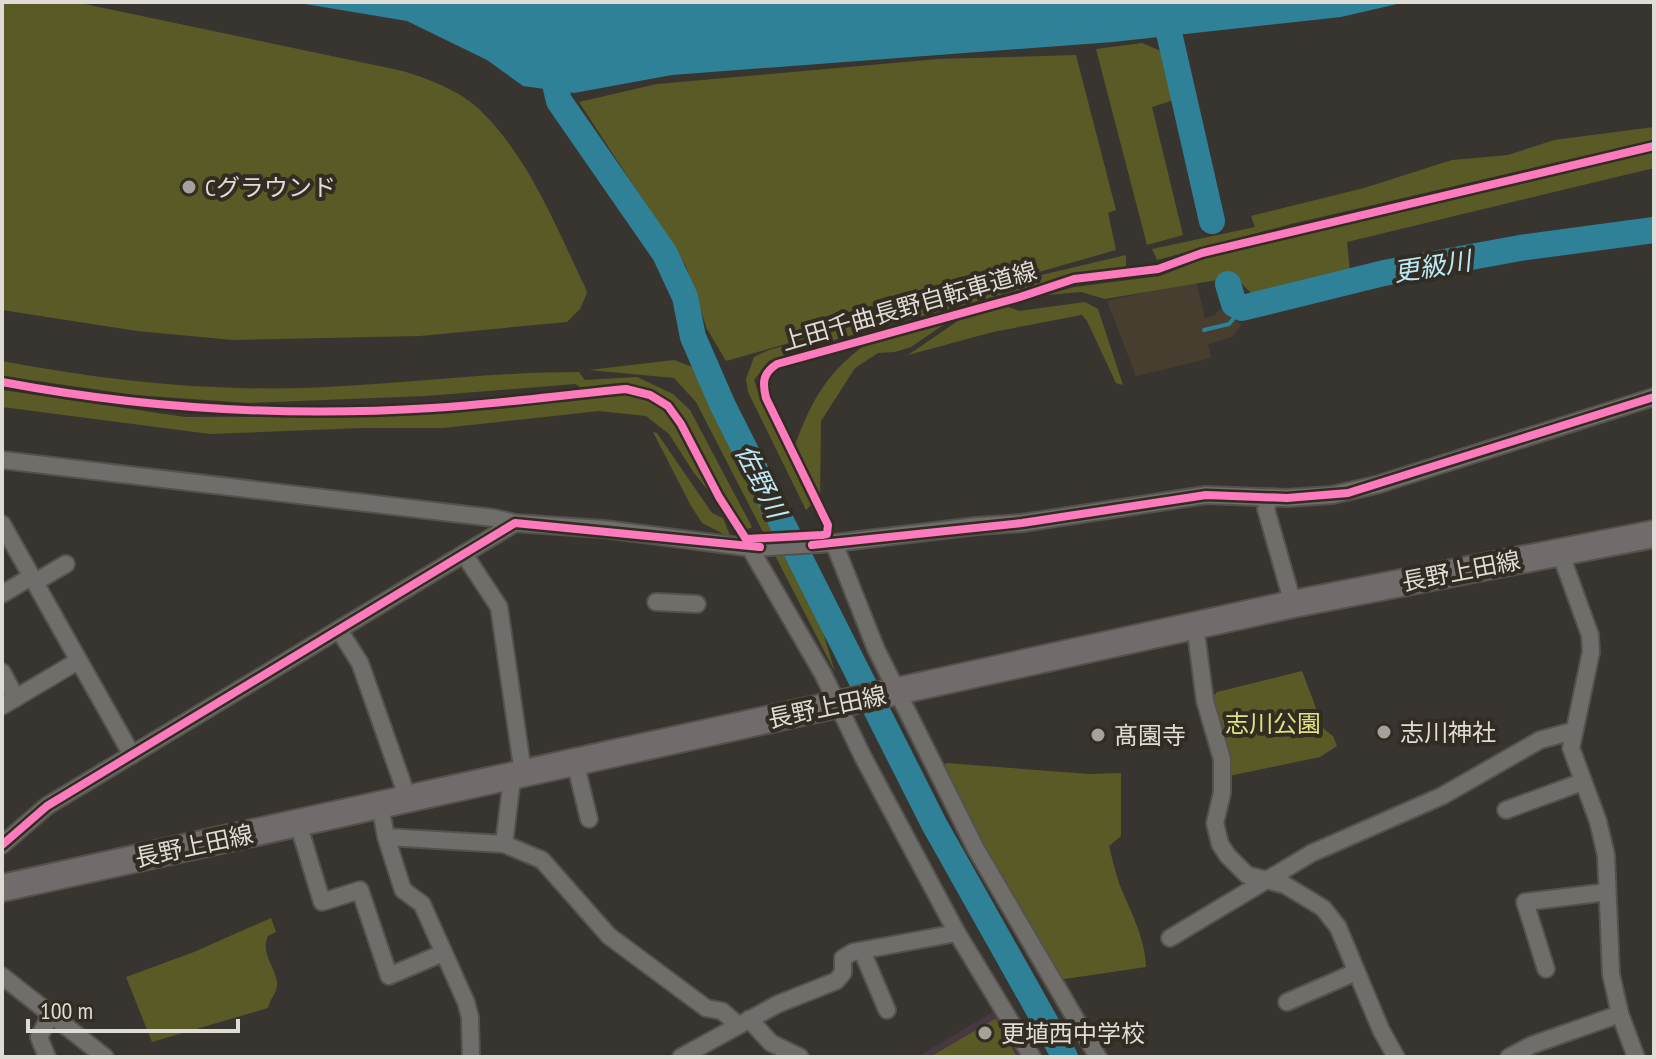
<svg xmlns="http://www.w3.org/2000/svg" width="1656" height="1059" font-family="'PT Sans Narrow','Noto Sans JP',sans-serif">
  <style>
    .built { fill: #473e30 }
    .education { fill: #483840 }
    .green { fill: #595a26 }
    .water { fill: #2e8197 }
    .lines { fill: none; stroke-linecap: round; stroke-linejoin: round }
    .stream { stroke: #2e8197; stroke-width: 4 }
    .river { stroke: #2e8197; stroke-width: 26 }
    .street-casing { stroke: #55524e; stroke-width: 20 }
    .primary-casing { stroke: #55524e; stroke-width: 30 }
    .street { stroke: #706e6b; stroke-width: 16 }
    .primary { stroke: #726b6c; stroke-width: 26 }
    .cycleway-casing { stroke: #322c23; stroke-width: 13 }
    .cycleway { stroke: #fd7abc; stroke-width: 8 }
    .poi-dot { fill: #a5a19b; stroke: #322c23; stroke-width: 3 }
    .labels { text-anchor: middle; dominant-baseline: central; stroke-width: 8; stroke-linejoin: round; paint-order: stroke }
    .poi-label { font-size: 24px; fill: #dfdbd5; stroke: #322c23; text-anchor: start }
    .street-label { font-size: 24px; fill: #dfdbd5; stroke: #322c23 }
    .park-label { font-size: 24px; fill: #dfe381; stroke: #322c23 }
    .water-label { font-size: 26px; font-style: italic; fill: #bde8f6; stroke: #322c23 }
  </style>
  <rect width="100%" height="100%" fill="#383530"/>
  <path class="built" d="M1196 281 1205 318 1214 316 1220 309 1241 325 1232 337 1208 344 1211 358 1136 376 1107 301Z"/>
  <path class="education" d="M998 1009 1026 1057H917Z"/>
  <g class="green">
    <path d="M2 2H75L403 71C431 80 462 91 483 113 530 160 557 229 585 287L587 293 580 309 567 322 420 336 233 340 137 331 2 310Z"/>
    <path d="M1142 43 1161 51 1174 100 1152 107 1183 235 1147 245 1096 49Z"/>
    <path d="M1076 55 1116 210 1108 213 1116 250 726 361 707 329 686 266 579 102 657 84 938 59Z"/>
    <path d="M1654 127V140L1291 224 1157 260 1152 249 1255 227 1251 216 1364 188 1452 160 1508 155 1554 140Z"/>
    <path d="M1654 150V168L1347 242 1350 271 1252 294 1235 277 1105 299 1081 292 1046 295 1074 287 1160 276 1229 249Z"/>
    <path d="M1126 255V269L1073 275 819 344 769 361 754 380 762 403 811 505 806 510 748 392 746 379 754 357 769 350 974 291Z"/>
    <path d="M1085 302 1098 309 1123 385 1116 383 1087 321 1082 315 993 332 908 355 965 316 1006 306 1019 311Z"/>
    <path d="M952 319 911 347 895 352 878 353 855 368 821 421 820 498 795 445C811 402 827 371 867 344 881 335 933 324 952 319Z"/>
    <path d="M674 360 724 379 772 476 804 556 809 586 835 672 696 402 674 378 589 370Z"/>
    <path d="M2 361C102 380 203 391 305 388 397 385 488 372 579 372L585 380 637 377 673 394 690 410 752 527 744 531 687 427 670 401 639 386 582 388 575 384 426 396 248 403 135 395 2 376Z"/>
    <path d="M2 390 185 417 390 416 509 408 627 394 657 404 669 415 719 504 694 473 669 434 646 416 599 411 443 428H362L210 434 2 407Z"/>
    <path d="M653 432 657 433 712 513 723 518 731 538 702 523 691 506Z"/>
    <path d="M1302 671 1324 729 1333 736 1337 746 1320 757 1229 776 1211 699 1217 692Z"/>
    <path d="M946 763 1089 774 1121 773V836L1109 846C1112 858 1115 871 1119 883 1130 911 1145 936 1146 967L1058 980 991 864 943 769Z"/>
    <path d="M271 918 276 932 268 936C260 953 275 966 277 982 278 993 270 998 268 1008L152 1042 126 977 194 952Z"/>
    <path d="M995 1018 1017 1057H930L995 1019Z"/>
  </g>
  <path class="water" d="M293 2H1406L1341 17 1113 42 672 75 574 93 523 86 487 60 407 21Z"/>
  <g class="lines">
    <path class="stream" d="M1204 330 1229 324 1242 308"/>
    <g class="river">
      <path d="M1162 2 1212 221"/>
      <path d="M549 59 559 101 665 254 685 297 693 337 723 406 934 824 1065 1057"/>
      <path d="M1228 284 1234 304 1242 308 1384 273 1520 248 1654 230"/>
    </g>
    <defs>
      <g id="street">
        <path d="M2 460 494 518 515 523"/>
        <path d="M1270 497 1266 509 1293 604"/>
        <path d="M2 524 132 755"/>
        <path d="M834 543 876 649 976 849 1098 1057"/>
        <path d="M750 548 823 674 863 757 957 933 1032 1057"/>
        <path d="M1560 552 1590 635 1591 652 1571 748 1598 821 1606 855 1611 974 1620 1014 1636 1057"/>
        <path d="M464 554 499 607 523 773"/>
        <path d="M35 582 66 564"/>
        <path d="M2 594 31 577"/>
        <path d="M656 602 697 604"/>
        <path d="M1195 625 1205 701 1222 759V793L1215 823 1220 844 1228 856 1247 875 1285 885 1323 908 1338 927 1381 1030 1396 1057"/>
        <path d="M339 630 360 663 408 799"/>
        <path d="M2 672 16 698"/>
        <path d="M2 706 78 661"/>
        <path d="M575 762 589 819"/>
        <path d="M380 805 386 837 403 890 422 904 466 1002 470 1017 471 1057"/>
        <path d="M1506 810 1582 782"/>
        <path d="M298 823 322 902 360 890 389 976 443 953"/>
        <path d="M386 837 504 844 542 860 609 936 706 1008 722 1011 738 1025"/>
        <path d="M504 844 511 787 510 776"/>
        <path d="M2 845 47 806 515 523 604 529 753 548 834 543 977 526 1022 523 1206 495 1287 498 1332 495 1376 485 1654 397"/>
        <path d="M1170 938 1312 853 1442 796 1540 740 1573 731"/>
        <path d="M862 951 887 1010"/>
        <path d="M1546 969 1525 902 1607 892"/>
        <path d="M2 976 105 1057"/>
        <path d="M1287 1002 1356 972"/>
        <path d="M749 1019 771 1043 800 1057"/>
        <path d="M47 1057 39 1037 50 1016"/>
        <path d="M681 1057 778 1004 836 981 843 973V958L853 952 957 933"/>
        <path d="M1509 1057 1532 1045 1620 1014"/>
      </g>
      <path id="primary" d="M2 888 1293 604 1654 534"/>
    </defs>
    <use href="#street" class="street-casing"/>
    <use href="#primary" class="primary-casing"/>
    <use href="#street" class="street"/>
    <use href="#primary" class="primary"/>
    <defs>
      <g id="cycleway">
        <path d="M2 382C144 409 288 417 432 408 497 404 562 395 626 389L650 395 668 406 681 424 719 497 746 539 822 535 827 534 828 525 766 398C762 382 763 373 777 364L1020 297 1074 279 1158 269 1202 253 1654 146"/>
        <path d="M812 545 1022 523 1206 495 1287 498 1348 493 1654 397"/>
        <path d="M2 845 47 806 515 523 760 547"/>
      </g>
    </defs>
    <use href="#cycleway" class="cycleway-casing"/>
    <use href="#cycleway" class="cycleway"/>
  </g>
  <g class="poi-dot">
    <circle cx="189" cy="187" r="8"/>
    <circle cx="1384" cy="732" r="8"/>
    <circle cx="1098" cy="735" r="8"/>
    <circle cx="985" cy="1033" r="8"/>
  </g>
  <g class="labels">
    <g class="poi-label">
      <text x="205" y="187">Cグラウンド</text>
      <text x="1400" y="732">志川神社</text>
      <text x="1114" y="735">髙園寺</text>
      <text x="1001" y="1033">更埴西中学校</text>
    </g>
    <g class="street-label">
      <text transform="translate(909 306) rotate(-16)">上田千曲長野自転車道線</text>
      <text transform="translate(1461 571) rotate(-11)">長野上田線</text>
      <text transform="translate(827 707) rotate(-12)">長野上田線</text>
      <text transform="translate(194 846) rotate(-12)">長野上田線</text>
    </g>
    <g class="park-label">
      <text x="1273" y="723">志川公園</text>
    </g>
    <g class="water-label">
      <text transform="translate(1432 266) rotate(-9)">更級川</text>
      <text transform="translate(761 481) rotate(63)">佐野川</text>
    </g>
  </g>
  <rect width="1656" height="1059" fill="none" stroke="#dfdbd5" stroke-width="8"/>
  <path d="M28 1019v12h210v-12" fill="none" stroke="#dfdbd5" stroke-width="4"/>
  <text x="40" y="1019" font-size="24" fill="#dfdbd5" stroke="#322c23" stroke-width="6" paint-order="stroke">100 m</text>
</svg>
